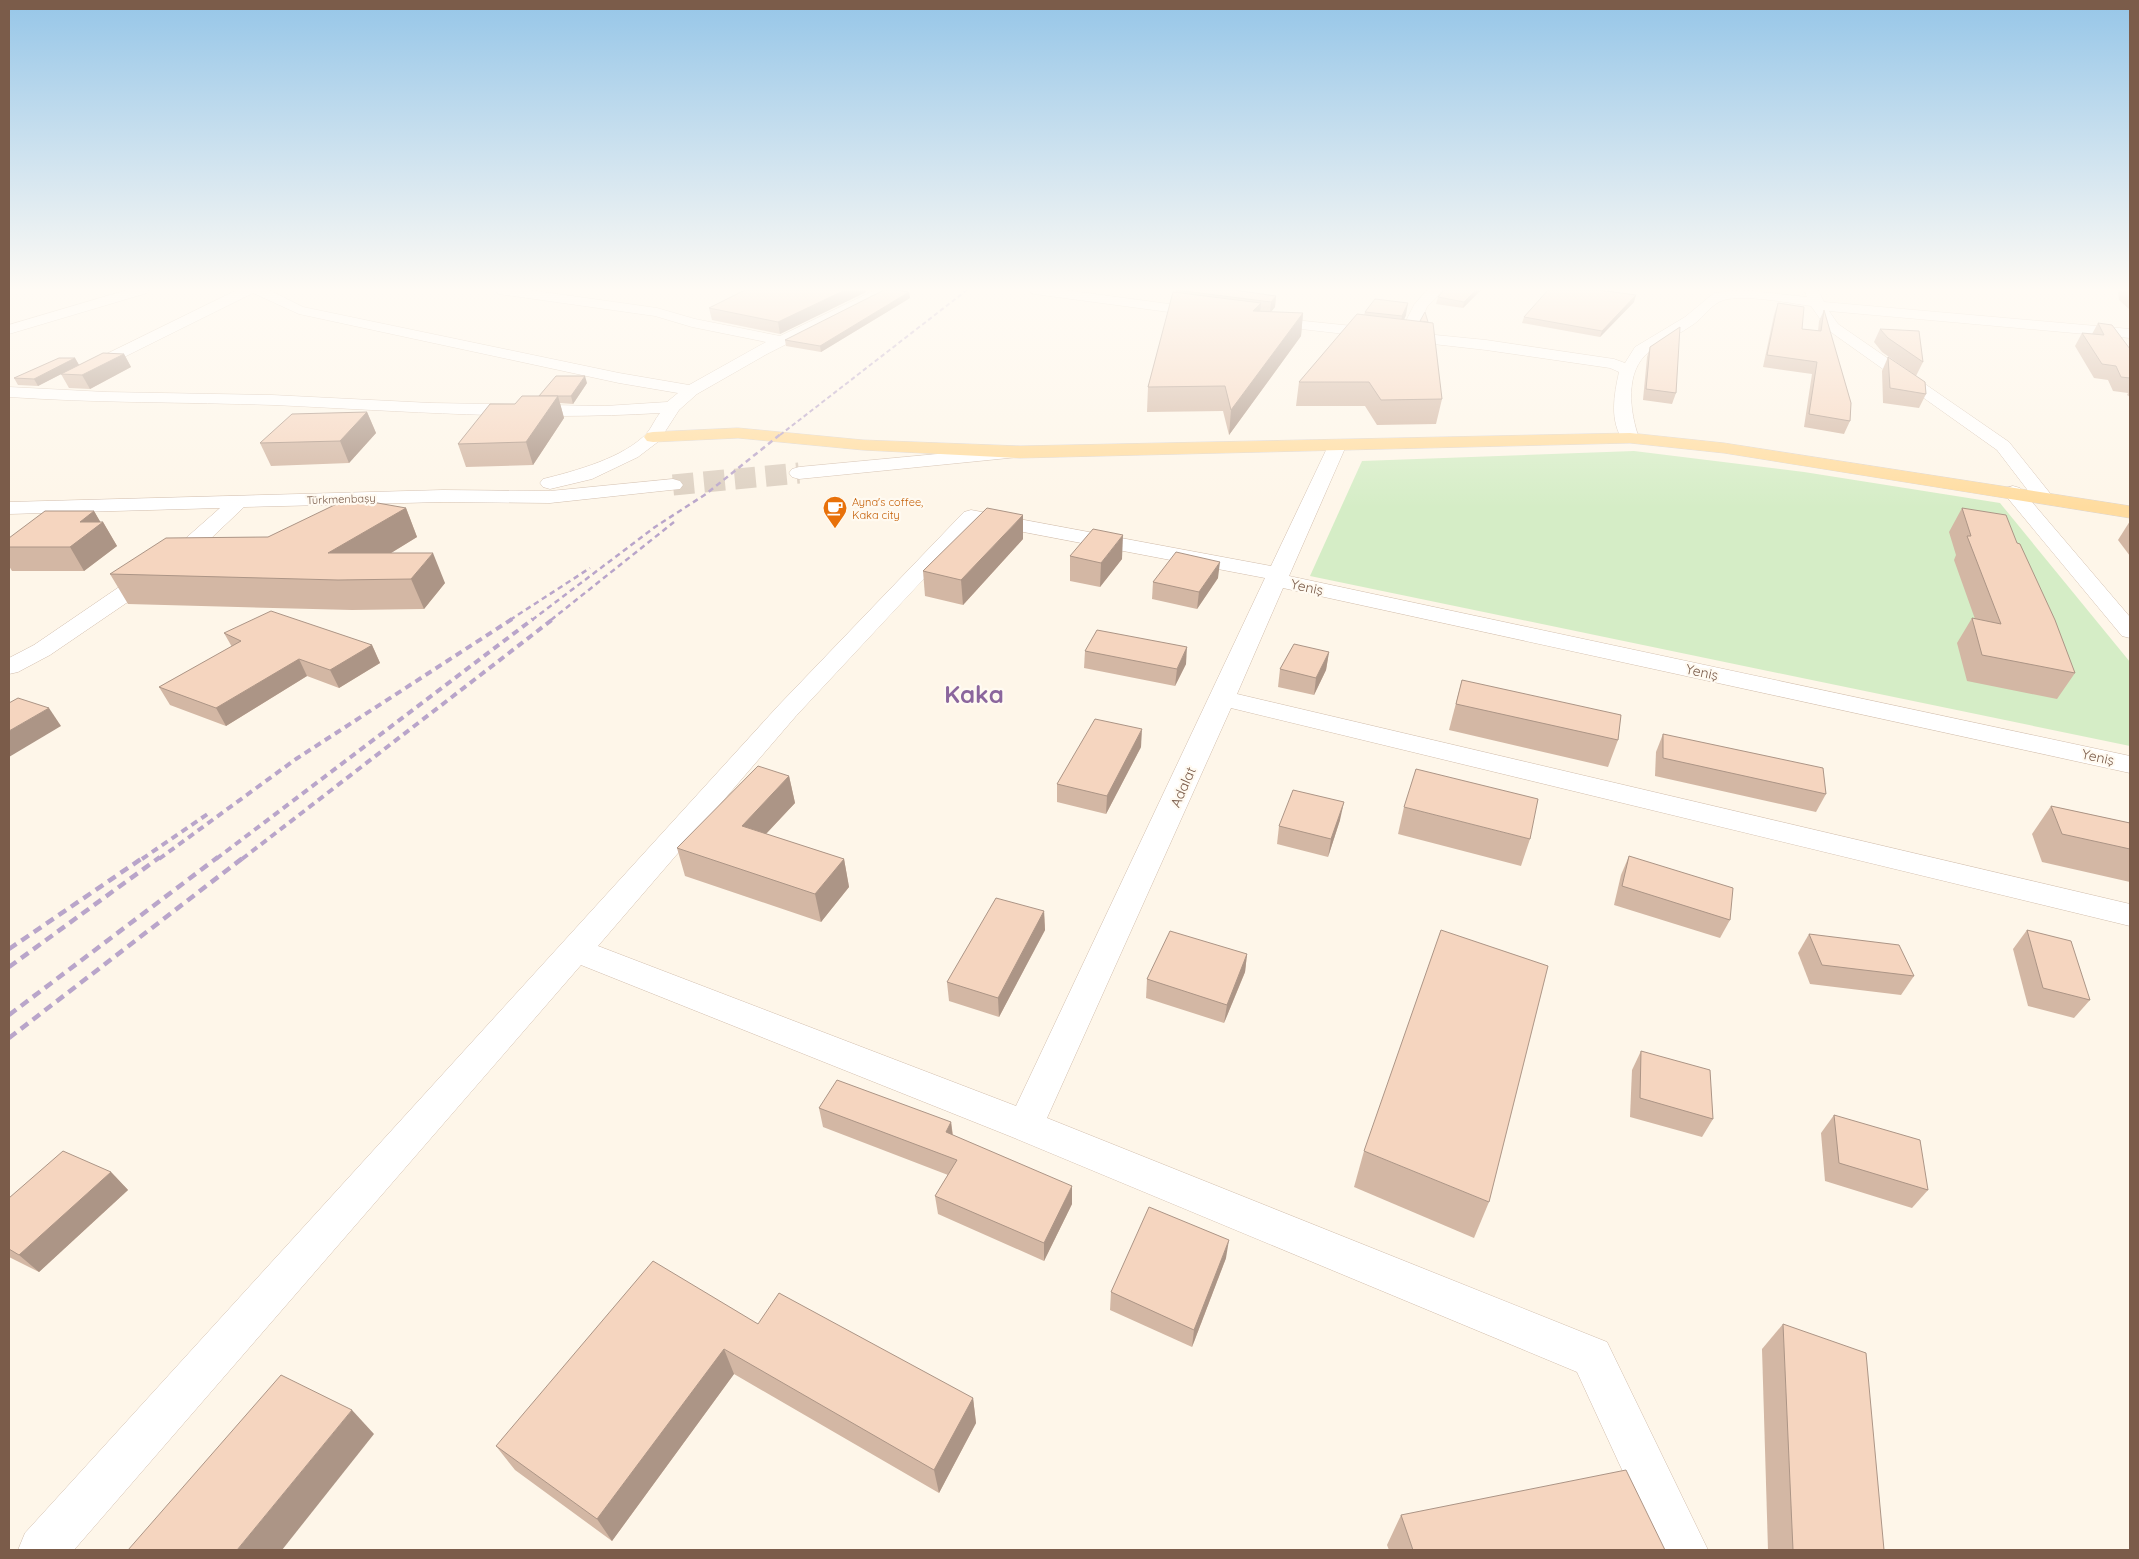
<svg xmlns="http://www.w3.org/2000/svg" width="2139" height="1559" font-family="Quicksand,sans-serif">
  <style>
    .green { fill: #d5edc6 }
    .lines { fill: none; stroke-linecap: round; stroke-linejoin: round }
    .minor-tunnel { stroke: #ddd0c1; stroke-width: 21; stroke-dasharray: 21 10; stroke-linecap: butt }
    .minor-casing { stroke: #d2bead; stroke-width: 1 }
    .major-casing { stroke: #ddd5d0; stroke-width: 1 }
    .minor { fill: #fff; fill-rule: evenodd }
    .major { fill: #ffdc9f; fill-rule: evenodd }
    .rail-far3 { stroke: #b9a5ca; stroke-width: 2; stroke-dasharray: 4.5 3; stroke-linecap: butt }
    .rail-far2 { stroke: #b9a5ca; stroke-width: 2.5; stroke-dasharray: 5.5 4; stroke-linecap: butt }
    .rail-far1 { stroke: #b9a5ca; stroke-width: 4; stroke-dasharray: 7 5; stroke-linecap: butt }
    .rail { stroke: #b9a5ca; stroke-width: 4.5; stroke-dasharray: 9 6; stroke-linecap: butt }
    .wall { fill: #d3b7a4 }
    .shaded-wall { fill: #ac9586 }
    .building { fill: #f5d5bf; stroke: #ac9586 }
    .labels { text-anchor: middle; dominant-baseline: central; stroke-width: 4.5; stroke-linejoin: round; paint-order: stroke }
    .far-street-label { font-size: 11px; fill: #7b5c4a; stroke: #fffaf1 }
    .far-food-label { font-size: 11px; fill: #c56008; stroke: #fffaf1; text-anchor: start }
    .street-label { font-size: 14px; fill: #7b5c4a; stroke: #fffaf1 }
    .town-label { font-size: 24px; font-weight: bold; fill: #8b669d; stroke: #fffaf1 }
  </style>
  <rect width="100%" height="100%" fill="#fef6e9"/>
  <path class="green" d="M1634 451 1804 472 2000 503 2130 662V746L1310 576 1362 461Z"/>
  <g class="lines">
    <path class="minor-tunnel" d="M673 485 799 473"/>
    <defs>
      <g id="minor">
        <path d="M127 290H149L147 293 9 334V325Z"/>
        <path d="M237 290H269L303 307 619 373 689 385 766 342 692 327 655 316 499 294 492 290H529L657 308 695 319 780 336 875 290H893L767 354 697 394 679 410 659 441 638 457 592 479 550 489 543 487 540 483 543 479C575 471 624 458 647 433 652 427 655 419 660 413 531 421 402 411 274 405 185 402 97 403 9 397V387L106 392 272 395 431 403 605 406 667 402 678 393 619 383 299 314 253 293 92 373H80L78 370 80 367Z"/>
        <path d="M1027 290H1065L1206 309 1213 313 1206 317 1034 294Z"/>
        <path d="M1427 290H1443L1427 307 1415 333 1486 340 1614 359 1625 363 1635 347 1685 317 1714 293 1742 290 1807 297 1804 290H1818L1824 302 2130 329V338L1829 311 1838 324 2009 442 2053 497 2050 501H2036L1997 450 1828 330 1811 306C1789 303 1744 294 1724 300 1712 303 1704 317 1694 324 1680 334 1663 341 1649 352 1624 371 1630 413 1639 438L1636 442H1624C1609 421 1614 395 1619 372L1610 368 1486 350 1266 325 1259 321 1266 317 1401 331 1414 305Z"/>
        <path d="M1337 441 1343 442 1346 446 1289 576 2130 756V773L1283 588 1237 694 2130 904V926L1231 708 1047 1118 1607 1342 1708 1550H1659L1577 1372 1012 1137 581 965 74 1550H18L25 1533 778 706 964 512 971 510 1271 566 1328 446 1331 442ZM976 523 1265 578 1016 1106 598 946 796 716Z"/>
        <path d="M1012 447 1019 449 1021 453 1019 457 799 479 792 477 789 473 792 469 799 467Z"/>
        <path d="M673 479 680 481 683 485 680 489 550 503 443 502 244 507 185 563 50 655 18 672 9 674V658L34 645 169 553 220 508 9 514V502L443 490 550 491Z"/>
        <path d="M2013 486 2020 488 2130 617V638L2122 636 2006 496 2003 492 2006 488Z"/>
      </g>
      <path id="major" d="M738 428 863 440 1020 446 1630 433 1724 443 2130 506V518L1724 453 1630 443 1020 458 863 450 738 438 653 442 647 441 644 437 647 433 653 432Z"/>
    </defs>
    <use href="#minor" class="minor-casing"/>
    <use href="#major" class="major-casing"/>
    <use href="#minor" class="minor"/>
    <use href="#major" class="major"/>
    <path class="rail-far3" d="M780 435 967 290"/>
    <g class="rail-far2">
      <path d="M510 620 590 568"/>
      <path d="M532 620 655 527 706 494 782 433"/>
      <path d="M551 620 674 522"/>
    </g>
    <g class="rail-far1">
      <path d="M142 859 209 813"/>
      <path d="M159 859 296 759 512 619"/>
      <path d="M216 859 533 619"/>
      <path d="M242 859 553 619"/>
    </g>
    <g class="rail">
      <path d="M9 949 144 857"/>
      <path d="M9 967 160 857"/>
      <path d="M9 1015 218 857"/>
      <path d="M9 1038 244 857"/>
    </g>
  </g>
  <g class="wall">
    <path d="M1176 290 1276 296 1275 307 1271 312 1303 313 1301 336 1229 435 1223 411 1147 412 1148 387Z"/>
    <path d="M1444 290H1481L1463 308 1436 304 1438 297Z"/>
    <path d="M2118 290H2130V310L2119 300Z"/>
    <path d="M798 291 866 292 780 334 712 320 709 308Z"/>
    <path d="M909 292 910 298 821 352 786 346 785 340Z"/>
    <path d="M1634 302 1600 337 1522 323 1524 317Z"/>
    <path d="M1778 303 1802 329 1818 331 1819 321 1824 310 1850 421 1844 434 1804 427 1812 374 1763 367 1774 315Z"/>
    <path d="M1365 312 1406 315 1404 319 1442 399 1436 424 1377 425 1365 406H1296L1299 382 1364 315Z"/>
    <path d="M2098 323 2130 349V397L2127 395 2128 393 2113 391 2108 380 2094 378 2075 346 2082 333 2092 334Z"/>
    <path d="M1880 329 1923 362 1916 376 1882 352 1874 342Z"/>
    <path d="M1650 347 1676 393 1672 404 1643 400 1647 357Z"/>
    <path d="M124 354 131 367 90 389 69 388 61 374 38 386 18 385 14 378 75 358 79 365Z"/>
    <path d="M1888 357 1926 394 1919 408 1883 403 1882 371Z"/>
    <path d="M587 383 573 404 560 403 564 418 533 465 466 467 458 444 539 396Z"/>
    <path d="M367 412 376 433 349 463 271 466 260 443Z"/>
    <path d="M406 508 417 537 391 553 445 583 424 609 352 610 128 604 110 574 268 537Z"/>
    <path d="M1962 508 2017 543 2075 673 2057 699 1967 681 1957 643 1972 618 1975 619 1954 560 1956 555 1949 532Z"/>
    <path d="M94 511 100 522H103L117 546 84 571H12L9 566V538Z"/>
    <path d="M2130 521V556L2118 540Z"/>
    <path d="M1023 539 963 605 925 596 923 571Z"/>
    <path d="M1070 556 1122 559 1100 587 1070 581Z"/>
    <path d="M1218 578 1197 609 1152 599 1153 582Z"/>
    <path d="M224 633 372 645 380 663 339 688 307 676 226 726 170 705 159 687 232 647Z"/>
    <path d="M1085 651 1186 664 1175 686 1084 668Z"/>
    <path d="M1329 652 1326 670 1314 695 1278 687 1280 669Z"/>
    <path d="M1462 680 1618 740 1608 767 1449 730Z"/>
    <path d="M1663 734 1826 794 1816 812 1655 776 1656 752Z"/>
    <path d="M1141 747 1106 814 1057 802V784Z"/>
    <path d="M789 776 795 803 766 834 844 859 849 887 821 922 685 876 677 848Z"/>
    <path d="M2051 806 2130 823V882L2042 862 2032 834Z"/>
    <path d="M1404 807 1530 839 1521 866 1398 834Z"/>
    <path d="M1340 820 1328 857 1277 844 1279 826Z"/>
    <path d="M1629 856 1730 920 1720 938 1614 905 1621 875Z"/>
    <path d="M1044 911 1045 930 999 1017 949 1001 947 982Z"/>
    <path d="M2027 930 2090 1000 2074 1018 2028 1006 2013 949Z"/>
    <path d="M1809 934 1914 976 1901 995 1810 984 1798 953Z"/>
    <path d="M1247 954 1245 972 1224 1023 1146 998 1147 979Z"/>
    <path d="M1641 1051 1713 1119 1702 1137 1630 1117 1632 1070Z"/>
    <path d="M819 1108 951 1122 953 1135 1072 1204 1044 1261 938 1214 935 1196 948 1175 823 1127Z"/>
    <path d="M1834 1115 1928 1190 1912 1208 1825 1181 1821 1133Z"/>
    <path d="M1364 1151 1489 1202 1474 1238 1354 1187Z"/>
    <path d="M111 1172 128 1190 39 1272 9 1257V1198Z"/>
    <path d="M1226 1258 1192 1347 1110 1310 1111 1292Z"/>
    <path d="M758 1324 973 1398 976 1423 939 1493 734 1374 612 1541 515 1470 496 1446Z"/>
    <path d="M1783 1324 1884 1550H1768L1762 1349Z"/>
    <path d="M1401 1515 1665 1550H1389L1387 1545Z"/>
  </g>
  <g class="shaded-wall">
    <path d="M845 290H866V292L780 334 778 322Z"/>
    <path d="M1476 290H1481L1463 308 1464 302Z"/>
    <path d="M909 292 910 298 821 352 820 346Z"/>
    <path d="M1636 295 1634 302 1600 337 1602 331Z"/>
    <path d="M1276 296 1275 307 1270 313 1271 302Z"/>
    <path d="M1261 303 1259 325 1253 311Z"/>
    <path d="M1408 303 1406 315 1400 329 1402 316Z"/>
    <path d="M1303 313 1301 336 1229 435 1231 410Z"/>
    <path d="M124 354 131 367 90 389 82 375Z"/>
    <path d="M75 358 79 365 38 386 34 379Z"/>
    <path d="M585 376 587 383 573 404 571 396Z"/>
    <path d="M558 396 564 418 533 465 526 442Z"/>
    <path d="M367 412 376 433 349 463 340 441Z"/>
    <path d="M406 508 417 537 347 580 328 553Z"/>
    <path d="M94 511 101 523 103 522 117 546 84 571 70 547 80 522Z"/>
    <path d="M1023 515V539L963 605 961 580Z"/>
    <path d="M1123 535 1122 559 1100 587 1101 563Z"/>
    <path d="M433 553 445 583 424 609 411 579Z"/>
    <path d="M1220 562 1218 578 1197 609 1199 592Z"/>
    <path d="M372 645 380 663 339 688 330 670Z"/>
    <path d="M1187 647 1186 664 1175 686 1177 669Z"/>
    <path d="M1329 652 1326 670 1314 695 1316 678Z"/>
    <path d="M299 659 307 676 226 726 216 708Z"/>
    <path d="M49 708 61 726 9 757V731Z"/>
    <path d="M1142 729 1141 747 1106 814 1107 796Z"/>
    <path d="M789 776 795 803 748 853 742 826Z"/>
    <path d="M1344 802 1340 820 1328 857 1331 839Z"/>
    <path d="M844 859 849 887 821 922 815 894Z"/>
    <path d="M1044 911 1045 930 999 1017 998 998Z"/>
    <path d="M1247 954 1245 972 1224 1023 1227 1005Z"/>
    <path d="M951 1122 953 1140 946 1132Z"/>
    <path d="M111 1172 128 1190 39 1272 19 1255Z"/>
    <path d="M1072 1186V1204L1044 1261V1243Z"/>
    <path d="M1229 1240 1226 1258 1192 1347 1194 1330Z"/>
    <path d="M724 1349 734 1374 612 1541 597 1519Z"/>
    <path d="M973 1398 976 1423 939 1493 934 1470Z"/>
    <path d="M352 1410 374 1434 282 1550H237Z"/>
  </g>
  <g class="building">
    <path d="M745 290H793L798 291 799 290H845L778 322 709 308Z"/>
    <path d="M884 290H896L909 292 820 346 785 340Z"/>
    <path d="M1176 290H1234L1276 296 1271 302Z"/>
    <path d="M1444 290H1476L1464 302 1438 297Z"/>
    <path d="M1548 290H1598L1636 295 1602 331 1524 317Z"/>
    <path d="M1173 292 1261 303 1253 311 1303 313 1231 410 1225 386 1148 387Z"/>
    <path d="M1375 299 1408 303 1402 316 1365 312Z"/>
    <path d="M1778 303 1804 307 1802 329 1821 331 1824 310 1851 403 1850 421 1809 414 1817 362 1767 355Z"/>
    <path d="M1425 312 1428 322 1420 321Z"/>
    <path d="M1357 314 1433 323 1442 399 1381 400 1369 382H1299Z"/>
    <path d="M2098 323 2112 325 2130 349V378L2121 377 2116 366 2102 364 2082 333 2104 335Z"/>
    <path d="M1680 327 1676 393 1646 389 1650 347Z"/>
    <path d="M1880 329 1919 331 1923 362 1888 338Z"/>
    <path d="M103 353 124 354 82 375 61 374Z"/>
    <path d="M1888 357 1925 382 1926 394 1890 388Z"/>
    <path d="M59 358H75L34 379 14 378Z"/>
    <path d="M556 376H585L571 396H539Z"/>
    <path d="M522 396H558L526 442 458 444 490 404H515Z"/>
    <path d="M367 412 340 441 260 443 292 414Z"/>
    <path d="M349 498 406 508 328 553H433L411 579 338 580 110 574 166 538 268 537Z"/>
    <path d="M987 508 1023 515 961 580 923 571Z"/>
    <path d="M1962 508 2006 515 2017 543 2020 544 2055 620 2075 673 1982 655 1972 618 2001 624 1967 536H1971Z"/>
    <path d="M45 511H94L80 522H103L70 547H9V538Z"/>
    <path d="M1093 529 1123 535 1101 563 1070 556Z"/>
    <path d="M1176 552 1220 562 1199 592 1153 582Z"/>
    <path d="M271 611 372 645 330 670 299 659 216 708 159 687 241 641 224 633Z"/>
    <path d="M1097 630 1187 647 1177 669 1085 651Z"/>
    <path d="M1294 644 1329 652 1316 678 1280 669Z"/>
    <path d="M1462 680 1621 715 1618 740 1456 704Z"/>
    <path d="M18 698 49 708 9 731V703Z"/>
    <path d="M1095 719 1142 729 1107 796 1057 784Z"/>
    <path d="M1663 734 1823 768 1826 794 1663 758Z"/>
    <path d="M758 766 789 776 742 826 844 859 815 894 677 848Z"/>
    <path d="M1416 769 1538 799 1530 839 1404 807Z"/>
    <path d="M1293 790 1344 802 1331 839 1279 826Z"/>
    <path d="M2051 806 2130 823V849L2062 834Z"/>
    <path d="M1629 856 1733 888 1730 920 1622 886Z"/>
    <path d="M996 898 1044 911 998 998 947 982Z"/>
    <path d="M1441 930 1548 966 1489 1202 1364 1151Z"/>
    <path d="M2027 930 2071 941 2090 1000 2043 988Z"/>
    <path d="M1170 931 1247 954 1227 1005 1147 979Z"/>
    <path d="M1809 934 1899 945 1914 976 1822 965Z"/>
    <path d="M1641 1051 1710 1070 1713 1119 1640 1098Z"/>
    <path d="M837 1080 951 1122 946 1132 1072 1186 1044 1243 935 1196 957 1160 819 1108Z"/>
    <path d="M1834 1115 1920 1140 1928 1190 1839 1163Z"/>
    <path d="M63 1151 111 1172 19 1255 9 1249V1198Z"/>
    <path d="M1149 1207 1229 1240 1194 1330 1111 1292Z"/>
    <path d="M653 1261 758 1324 779 1293 973 1398 934 1470 724 1349 597 1519 496 1446Z"/>
    <path d="M1783 1324 1866 1353 1884 1550H1793Z"/>
    <path d="M281 1375 352 1410 237 1550H128Z"/>
    <path d="M1626 1470 1665 1550H1413L1401 1515Z"/>
  </g>
  <linearGradient id="sky" x2="0" y2="1"><stop stop-color="#96c6e8"/><stop offset="0.57" stop-color="#fffbf5"/><stop offset="1" stop-color="#fffbf5" stop-opacity="0"/></linearGradient>
  <rect width="2139" height="508" fill="url(#sky)"/>
  <defs>
    <symbol id="cafe-pin" viewBox="-11 -11 22 30"><path d="M0 17L-7.5 6A9.5 9.5 0 1 1 7.5 6Z" fill="#e8710a" stroke="#fffaf1"/><path d="M-5.5-4.5H6V0H3Q3 3.5 0 3.5H-2.5Q-5.5 3.5-5.5 0ZM3-3.2v2h1.7v-2ZM-6 4.5H4V6H-6Z" fill="#fff"/></symbol>
  </defs>
  <g fill-rule="evenodd">
    <use href="#cafe-pin" x="821" y="494" width="28" height="38"/>
  </g>
  <g class="labels">
    <g class="far-street-label">
      <text transform="translate(341 499) rotate(-2)">Türkmenbaşy</text>
    </g>
    <g class="far-food-label">
      <text x="852" y="502">Ayna's coffee,<tspan x="852" dy="13">Kaka city</tspan></text>
    </g>
    <g class="street-label">
      <text transform="translate(1307 587) rotate(12)">Yeniş</text>
      <text transform="translate(1702 672) rotate(12)">Yeniş</text>
      <text transform="translate(2098 757) rotate(12)">Yeniş</text>
      <text transform="translate(1183 787) rotate(-66)">Adalat</text>
    </g>
    <g class="town-label">
      <text x="974" y="694">Kaka</text>
    </g>
  </g>
  <rect width="2139" height="1559" fill="none" stroke="#7b5c4a" stroke-width="20"/>
</svg>
